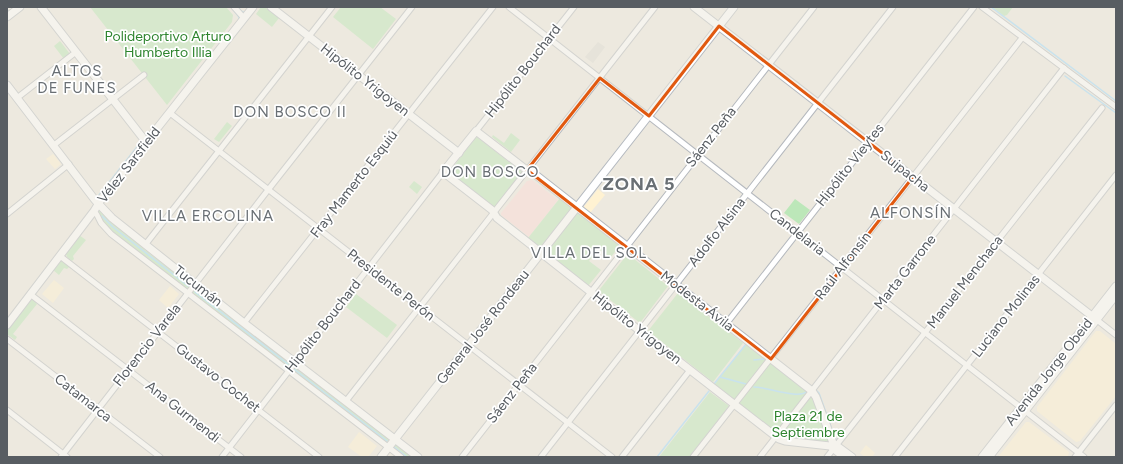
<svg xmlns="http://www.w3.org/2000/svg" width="1123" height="464" font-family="Figtree,sans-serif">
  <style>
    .commercial { fill: #fff2d2 }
    .industrial { fill: #dddbd4 }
    .medical { fill: #fddad8 }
    .green { fill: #bce7b9 }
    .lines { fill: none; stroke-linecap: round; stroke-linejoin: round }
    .stream { stroke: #9ddaff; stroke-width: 1.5 }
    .street-casing { stroke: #b5b9be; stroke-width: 7 }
    .secondary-casing { stroke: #b5bac0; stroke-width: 9 }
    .street { stroke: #fff; stroke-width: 5 }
    .secondary { stroke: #fff; stroke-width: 7 }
    .marked { fill: none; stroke: #e15910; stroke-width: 3; stroke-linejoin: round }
    .labels { text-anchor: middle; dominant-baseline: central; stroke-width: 3.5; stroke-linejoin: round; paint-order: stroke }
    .park-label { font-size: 14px; fill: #2e842e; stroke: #fff }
    .street-label { font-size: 14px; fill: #585d62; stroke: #fff }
    .neighbourhood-label { font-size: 15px; letter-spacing: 1px; fill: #696f74; stroke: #fff }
    .district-label { font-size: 18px; font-weight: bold; letter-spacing: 1px; fill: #696f74; stroke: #fff }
  </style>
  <rect width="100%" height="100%" fill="#ede9df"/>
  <g class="commercial">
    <path d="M53 154 61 164 55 169 46 159Z"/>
    <path d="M598 189 605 195 590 213 583 208Z"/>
    <path d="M54 280 64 288 53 303 42 294Z"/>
    <path d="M170 286 179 294 168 308 159 300Z"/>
    <path d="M1096 331H1100L1116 344V396L1080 441 1076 442 1037 411V407Z"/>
    <path d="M1026 422H1029L1069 452 1068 457H998Z"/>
    <path d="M359 432 377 446 368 457H362L348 447Z"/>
    <path d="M866 445 875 453 872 457H865L860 453Z"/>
  </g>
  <path class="industrial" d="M598 42 605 47 593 63 585 57Z"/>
  <path class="medical" d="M532 180 558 200 529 237 501 215V213L527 181Z"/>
  <g class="green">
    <path d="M90 7H226L233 15 232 22 167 105Z"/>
    <path d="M261 7H265L279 18 272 27 256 14Z"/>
    <path d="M341 7H380L396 19 373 49 333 17Z"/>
    <path d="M992 7H1013L1007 15 1004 16Z"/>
    <path d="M60 41 70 54 64 59 54 46Z"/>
    <path d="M227 122 232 126 219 142 214 139Z"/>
    <path d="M511 133 520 140 511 152 492 137 493 135 504 143Z"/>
    <path d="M477 137 522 172 496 206 494 207 450 173V171L475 138Z"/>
    <path d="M414 181 422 187 417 194 409 187Z"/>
    <path d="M560 198 572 207V208L541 246 539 247 528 238Z"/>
    <path d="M795 199 810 210 799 224 784 213Z"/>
    <path d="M99 210H100L145 250 188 283 189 287 187 288 182 286C167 274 152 262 136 250 122 239 104 229 97 212Z"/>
    <path d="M578 212 620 246 610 258 599 249 589 261 601 270 588 286 545 253Z"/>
    <path d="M79 235 86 240 73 256 74 259 72 261 67 257 66 254Z"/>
    <path d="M629 255 668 286 640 323 601 293 600 289 626 256Z"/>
    <path d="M61 260H63L70 266 67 269 64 268 59 275 53 270Z"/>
    <path d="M194 289 200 292 227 315 241 323 289 361 290 364 289 366H286L193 294 192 290Z"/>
    <path d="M678 293 743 343 713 382 648 331Z"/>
    <path d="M356 294 397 325 387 338 346 307Z"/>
    <path d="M32 299 34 300 37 304 13 334 17 337 15 340 7 334V329L29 300Z"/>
    <path d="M748 341 812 391 776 436 712 387Z"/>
    <path d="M295 367 298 368 388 438 389 440 387 442H385L293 371 292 370Z"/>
    <path d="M710 392 729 406 689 457H659Z"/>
    <path d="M812 394 832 443 784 438 779 436Z"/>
    <path d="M393 444H397L413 457H404L393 449 392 448Z"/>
  </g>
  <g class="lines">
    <g class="stream">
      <path d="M231 7 239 17V20"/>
      <path d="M238 7 241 11 245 13"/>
      <path d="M991 7 1116 101"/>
      <path d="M1065 76 1116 113"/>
      <path d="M99 195 140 143"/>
      <path d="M102 216 113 227 188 286"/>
      <path d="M195 292 288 364"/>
      <path d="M754 360 764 359H766"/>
      <path d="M294 369 387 441"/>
      <path d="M720 377 746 384"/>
      <path d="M714 384 747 343"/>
      <path d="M754 387C768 387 798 400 808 391"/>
      <path d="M816 390 819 393 835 438 837 440"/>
      <path d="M393 446 407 457"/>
      <path d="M657 457 709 391"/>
    </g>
    <defs>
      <g id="street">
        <path d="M234 7 244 18"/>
        <path d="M509 7 1084 457"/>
        <path d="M982 7 1116 107"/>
        <path d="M17 98 76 52"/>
        <path d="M170 113 612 457"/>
        <path d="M476 131 574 7"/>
        <path d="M54 145 144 75"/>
        <path d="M94 211 97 215 101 223 111 234 401 457"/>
        <path d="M7 214 69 164"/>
        <path d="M145 245 332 7"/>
        <path d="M60 256 319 457"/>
        <path d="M30 294 241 457"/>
        <path d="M1097 320 1116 335"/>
        <path d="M244 323 493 7"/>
        <path d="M726 324 974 7"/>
        <path d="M7 339 160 457"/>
        <path d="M346 401 655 7"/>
        <path d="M7 410 67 457"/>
        <path d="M61 457 268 190 412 7"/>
        <path d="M222 457 443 172"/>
        <path d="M462 457 814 7"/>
        <path d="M541 457 893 7"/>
        <path d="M622 457 690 370"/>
        <path d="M693 457 1022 38"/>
        <path d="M760 457 1064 68"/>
        <path d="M827 457 1102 108"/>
        <path d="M895 457 1116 175"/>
        <path d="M1075 457 1116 405"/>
      </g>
      <g id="secondary">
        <path d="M41 7 146 142"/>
        <path d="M271 7 459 153"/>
        <path d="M694 7 1097 320"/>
        <path d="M7 17 20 7"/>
        <path d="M7 85 95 200 112 218 244 323 418 457"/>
        <path d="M7 325 94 211 102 198 253 7"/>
        <path d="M381 457 734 7"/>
        <path d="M844 457 830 446 785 441 779 439 640 331 497 218 492 210 443 172 476 131 524 168 532 172 812 391 816 397 833 443 852 457"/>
        <path d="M982 457 1116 286"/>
        <path d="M989 457 1116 295"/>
      </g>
    </defs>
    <use href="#street" class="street-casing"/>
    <use href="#secondary" class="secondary-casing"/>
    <use href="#street" class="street"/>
    <use href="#secondary" class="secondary"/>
  </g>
  <path d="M0 0H1123V464H0ZM719 26 913 177 771 359 527 170 600 78 649 116Z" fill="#ede9df" fill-opacity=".55" fill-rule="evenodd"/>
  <path class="marked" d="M719 26 913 177 771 359 527 170 600 78 649 116Z"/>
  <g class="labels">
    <g class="park-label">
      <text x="168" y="36">Polideportivo Arturo<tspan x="168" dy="16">Humberto Illia</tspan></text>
      <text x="808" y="416">Plaza 21 de<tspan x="808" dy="16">Septiembre</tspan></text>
    </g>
    <g class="street-label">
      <text transform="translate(523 71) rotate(-52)">Hipólito Bouchard</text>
      <text transform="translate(365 80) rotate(38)">Hipólito Yrigoyen</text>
      <text transform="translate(711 137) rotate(-52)">Sáenz Peña</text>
      <text transform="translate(129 165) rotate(-52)">Vélez Sarsfield</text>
      <text transform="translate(850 165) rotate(-52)">Hipólito Vieytes</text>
      <text transform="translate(905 171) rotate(38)">Suipacha</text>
      <text transform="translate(354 184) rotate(-52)">Fray Mamerto Esquiú</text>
      <text transform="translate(717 232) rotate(-52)">Adolfo Alsina</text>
      <text transform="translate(797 232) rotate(38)">Candelaria</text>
      <text transform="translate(843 266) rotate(-52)">Raúl Alfonsín</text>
      <text transform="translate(905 272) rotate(-52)">Marta Garrone</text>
      <text transform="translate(965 282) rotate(-52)">Manuel Menchaca</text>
      <text transform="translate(391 285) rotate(38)">Presidente Perón</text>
      <text transform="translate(198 286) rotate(38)">Tucumán</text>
      <text transform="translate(697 301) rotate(38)">Modesta Ávila</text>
      <text transform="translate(1006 316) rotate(-52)">Luciano Molinas</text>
      <text transform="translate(323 326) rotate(-52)">Hipólito Bouchard</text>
      <text transform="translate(483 327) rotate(-52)">General José Rondeau</text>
      <text transform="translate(637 328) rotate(38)">Hipólito Yrigoyen</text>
      <text transform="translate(147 345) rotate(-52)">Florencio Varela</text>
      <text transform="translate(1049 372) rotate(-52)">Avenida Jorge Obeid</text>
      <text transform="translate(218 378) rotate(38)">Gustavo Cochet</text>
      <text transform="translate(512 393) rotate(-52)">Sáenz Peña</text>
      <text transform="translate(83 398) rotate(38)">Catamarca</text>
      <text transform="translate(183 412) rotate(38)">Ana Gurmendi</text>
    </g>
    <g class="neighbourhood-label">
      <text x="77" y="71">ALTOS<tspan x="77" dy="17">DE FUNES</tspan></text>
      <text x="290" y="112">DON BOSCO II</text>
      <text x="490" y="172">DON BOSCO</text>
      <text x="911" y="213">ALFONSÍN</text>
      <text x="208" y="216">VILLA ERCOLINA</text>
      <text x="589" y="253">VILLA DEL SOL</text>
    </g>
    <g class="district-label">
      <text x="639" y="184">ZONA 5</text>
    </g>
  </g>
  <rect width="1123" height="464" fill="none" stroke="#585d62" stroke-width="16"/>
</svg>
